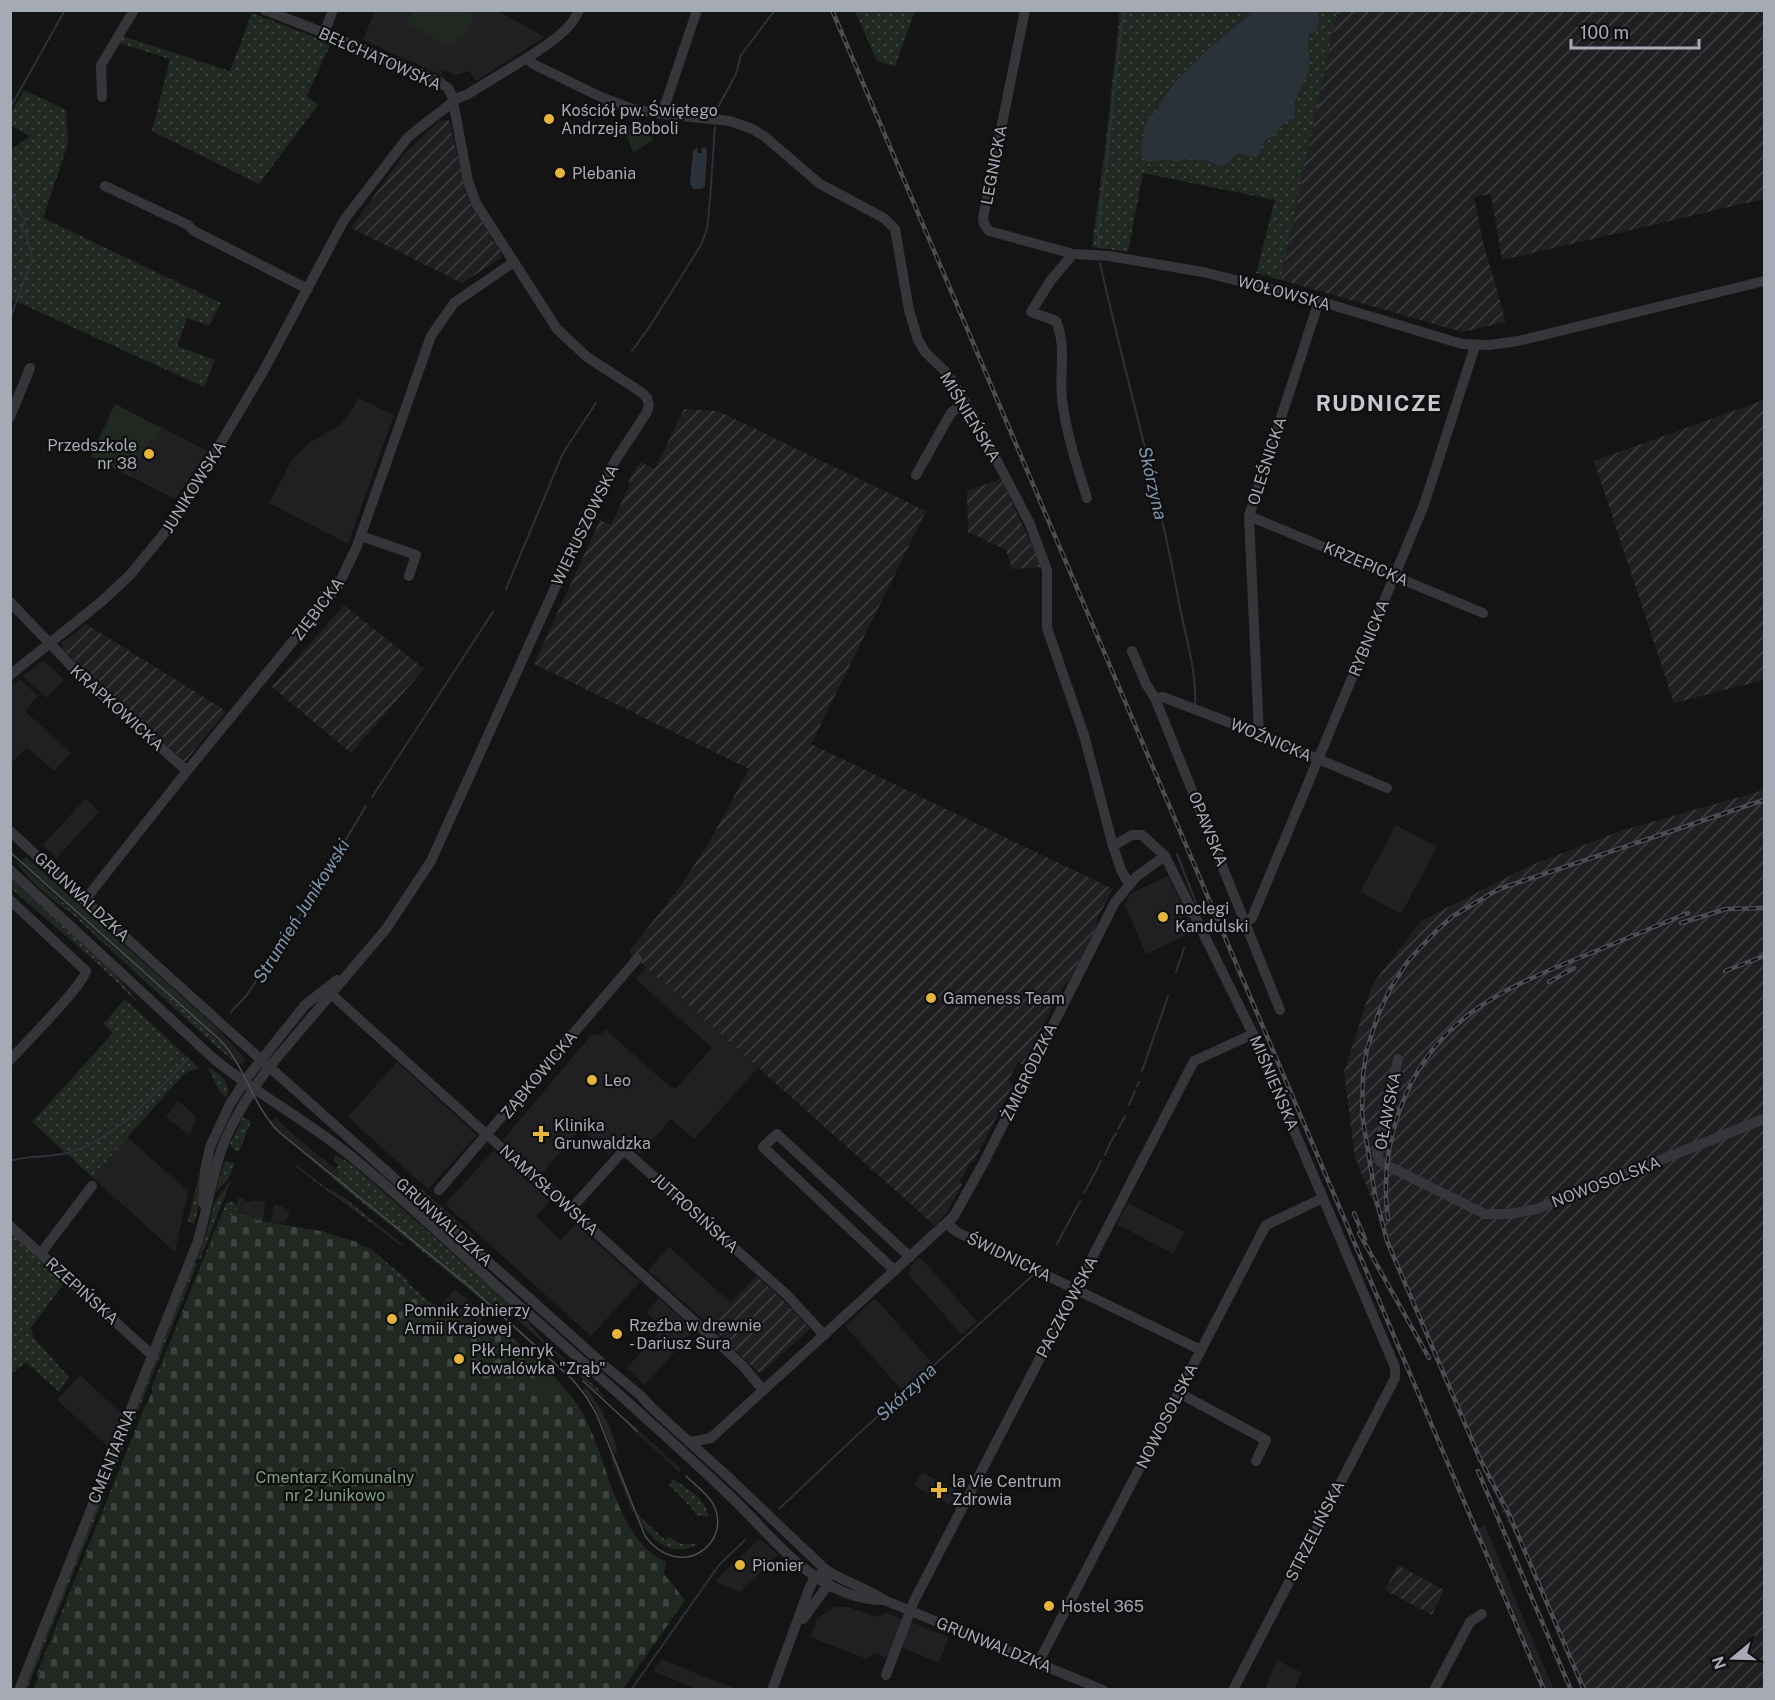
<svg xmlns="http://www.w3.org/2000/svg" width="1775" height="1700" font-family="'Public Sans',sans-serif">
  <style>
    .built { fill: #202022 }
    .industrial { fill: url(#industrial-furrows) }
    .grass { fill: url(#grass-dots) }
    .cemetery { fill: url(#cemetery-stones) }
    .green { fill: #202821 }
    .water { fill: #2b3138 }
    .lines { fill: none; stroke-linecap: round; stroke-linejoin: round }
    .stream { stroke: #2b3138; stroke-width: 2 }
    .minor { stroke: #35353a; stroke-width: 10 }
    .tram { stroke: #4c4d53; stroke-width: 1.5 }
    .rail-casing { stroke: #4c4d53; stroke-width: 4.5 }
    .rail { stroke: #0f0f10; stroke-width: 2; stroke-dasharray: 7; stroke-linecap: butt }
    .poi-dot { fill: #e5b53c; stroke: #0f0f10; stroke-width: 2 }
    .labels { text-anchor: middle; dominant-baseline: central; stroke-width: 4.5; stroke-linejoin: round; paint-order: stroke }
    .street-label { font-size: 16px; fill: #a6aab5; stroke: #0f0f10 }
    .poi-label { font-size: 16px; fill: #a6aab5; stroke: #0f0f10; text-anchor: start }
    .park-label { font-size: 16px; fill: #7e9e82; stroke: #0f0f10 }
    .water-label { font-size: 18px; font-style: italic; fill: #7f95ad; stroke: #0f0f10 }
    .district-label { font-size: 22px; font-weight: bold; letter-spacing: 1.5px; fill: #c7c9d1; stroke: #0f0f10 }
  </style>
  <defs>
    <pattern id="industrial-furrows" width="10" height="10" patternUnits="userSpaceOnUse" patternTransform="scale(1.5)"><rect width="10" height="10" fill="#202022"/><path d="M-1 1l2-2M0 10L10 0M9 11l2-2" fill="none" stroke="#3d3e40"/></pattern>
    <pattern id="grass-dots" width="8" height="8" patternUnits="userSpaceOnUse" patternTransform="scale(1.5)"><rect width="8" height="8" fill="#202821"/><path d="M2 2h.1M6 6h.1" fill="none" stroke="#3d443f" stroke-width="1.8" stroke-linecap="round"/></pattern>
    <pattern id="cemetery-stones" width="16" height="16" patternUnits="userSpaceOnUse" patternTransform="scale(1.5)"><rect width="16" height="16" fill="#202821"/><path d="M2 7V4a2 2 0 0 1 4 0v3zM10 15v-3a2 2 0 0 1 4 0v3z" fill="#3d443f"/></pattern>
  </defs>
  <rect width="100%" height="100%" fill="#141415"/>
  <g class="built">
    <path d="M375 10 498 11 545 37 476 81 469 71 455 75 444 70 441 75 363 40Z"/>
    <path d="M358 398 394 415 348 544 269 503 292 460 309 443 339 426 352 410Z"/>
    <path d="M115 404 208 451 175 499 91 456Z"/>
    <path d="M41 662H45L64 679 47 698 23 676Z"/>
    <path d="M20 679 38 696 25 711 71 753 54 771 27 747 11 763V687Z"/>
    <path d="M85 799 99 811 57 858 43 845Z"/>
    <path d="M1396 825 1437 847 1401 914 1360 892Z"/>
    <path d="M1168 876 1195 931 1146 954 1125 905 1131 893Z"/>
    <path d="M646 967 758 1068 694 1139 671 1119 640 1154 623 1139 609 1155 580 1129 541 1175 503 1140 591 1035H600L605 1029 670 1087 676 1088 712 1048 636 979Z"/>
    <path d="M217 1028 241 1054 245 1061 243 1063 237 1064 211 1034Z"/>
    <path d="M397 1062 477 1135 428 1189 348 1117Z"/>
    <path d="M178 1101 196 1116 190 1136 166 1117Z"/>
    <path d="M275 1117 296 1137 339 1172 333 1179 275 1130 269 1123Z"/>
    <path d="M127 1137 188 1191 175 1252 92 1177Z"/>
    <path d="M494 1150 550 1201 536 1217 561 1240 576 1224 640 1282 591 1336 445 1204Z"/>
    <path d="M238 1197 244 1199 245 1201 251 1202 253 1200 266 1202 263 1221 235 1214Z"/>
    <path d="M1128 1203 1185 1232 1173 1254 1117 1224Z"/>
    <path d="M274 1204 282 1206 290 1212 285 1223 271 1222Z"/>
    <path d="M669 1247 731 1303 710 1326 648 1270Z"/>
    <path d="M920 1257 977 1321 962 1335 908 1274 912 1270 910 1267Z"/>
    <path d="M455 1289 483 1314 480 1326 447 1312 443 1307 444 1302Z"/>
    <path d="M659 1298 694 1330 645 1385 627 1368 663 1328 646 1312Z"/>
    <path d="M875 1298 932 1363 902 1390 845 1326Z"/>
    <path d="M500 1311 567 1373 565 1375 498 1313Z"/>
    <path d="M80 1375 123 1415 110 1448 57 1400Z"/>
    <path d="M634 1426 682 1470 679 1472 632 1429Z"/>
    <path d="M614 1454 636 1511 632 1512 610 1456Z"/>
    <path d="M922 1472 963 1494 956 1508 914 1486Z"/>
    <path d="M1485 1525 1524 1620 1554 1689H1542L1473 1530Z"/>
    <path d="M762 1540 778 1555 740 1592 716 1582 722 1574 757 1541Z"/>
    <path d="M834 1607H848L876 1617 887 1613 905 1620 890 1659 874 1653 867 1659 810 1637 817 1619Z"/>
    <path d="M911 1622 949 1637 939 1663 901 1647Z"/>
    <path d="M662 1659 702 1676 736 1689H697L653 1671Z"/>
    <path d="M1277 1660 1302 1673 1295 1689H1265Z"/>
  </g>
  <g class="industrial">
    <path d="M1337 11H1764V199L1502 260 1491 194 1474 197 1483 242 1506 322 1462 332 1281 280Z"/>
    <path d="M449 120 468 200 488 230 492 241 497 243 501 253V258L462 283 351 228 404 154 439 121Z"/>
    <path d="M1764 400V680L1674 703 1594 461Z"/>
    <path d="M684 409 718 411 926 511 811 744 1113 889 1096 920 1098 924 1068 983 1064 985 1023 1065 1018 1062 1009 1079 1013 1085 974 1161 970 1162 960 1182 962 1185 947 1212 934 1225 629 952 682 884 709 842 749 769 534 664 600 520 611 525 630 484 628 483 637 465 639 466 640 462 655 469Z"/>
    <path d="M1001 479 1042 567 1012 569 1006 550 968 532 967 491Z"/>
    <path d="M344 605 424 669 351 753 272 687Z"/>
    <path d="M86 624 226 711 185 762 62 649V643Z"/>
    <path d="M1764 790V1689H1582L1552 1610 1481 1467 1355 1158 1344 1072 1372 985 1421 921 1529 866 1620 831Z"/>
    <path d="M756 1276 781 1298 810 1329 760 1374 710 1326Z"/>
    <path d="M1398 1565 1444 1590 1432 1615 1385 1590Z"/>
  </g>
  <g class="grass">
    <path d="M855 11H915L895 66 877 61Z"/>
    <path d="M1120 11H1337L1281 280 1256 273 1275 200 1143 173 1128 252 1092 247 1106 140Z"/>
    <path d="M252 13 331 43 307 96 318 105 259 184 152 131 170 59 119 43 122 36 230 71Z"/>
    <path d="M24 90 66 110 68 144 43 218 221 303 209 326 187 318 177 346 215 360 204 387 13 300 11 305V150L30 136 11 125V113Z"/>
    <path d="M15 860 211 1034 235 1062 221 1051 72 914C50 898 30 883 15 860Z"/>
    <path d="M10 877 116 975 139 1004 97 963 11 888Z"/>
    <path d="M125 999 199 1068 185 1073 92 1177 32 1122 113 1033 103 1024Z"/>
    <path d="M207 1067C218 1072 233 1083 227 1098 215 1090 215 1078 207 1067Z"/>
    <path d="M243 1117 251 1121 239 1152 233 1149 230 1144Z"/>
    <path d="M335 1155 353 1165 524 1317 540 1337 598 1389 604 1398 504 1307 498 1313 333 1179 339 1172 336 1169 339 1165 334 1161Z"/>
    <path d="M226 1161 235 1163 228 1179 216 1192 223 1165Z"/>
    <path d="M202 1163 197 1214 194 1224 188 1221Z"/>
    <path d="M297 1165 323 1186 345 1198 403 1245V1247C368 1219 330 1194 295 1166Z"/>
    <path d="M231 1180 200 1260 197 1259 207 1232 215 1201Z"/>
    <path d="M420 1188 475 1237 474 1238 420 1194Z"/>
    <path d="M233 1202 237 1206 236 1214 262 1219V1221L223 1214 153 1390 151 1389 226 1203Z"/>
    <path d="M10 1229 66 1280 31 1328 34 1338 69 1377 59 1392 26 1362 11 1374Z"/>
    <path d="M362 1246 369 1248 407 1279 408 1283 429 1302 443 1307 447 1312 422 1301Z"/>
    <path d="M195 1263 197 1264 27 1689 24 1690Z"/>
    <path d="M484 1326 497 1331 501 1327C534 1357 570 1385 590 1427 567 1387 535 1359 500 1331L497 1334 484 1328Z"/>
    <path d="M146 1403 148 1404 38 1677 36 1676Z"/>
    <path d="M673 1479C688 1490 705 1497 709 1517L696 1515 692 1508 689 1509 691 1507 689 1504 686 1505 687 1503 669 1485Z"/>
    <path d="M637 1514 665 1540 669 1537 682 1544H698C672 1560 647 1539 637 1514Z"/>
  </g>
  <path class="cemetery" d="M223 1214 320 1231 357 1242 422 1301 497 1334 500 1331C529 1354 559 1377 579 1408 609 1453 613 1538 666 1562L664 1574 685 1600 623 1689 33 1690Z"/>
  <g class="green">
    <path d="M414 11H464L475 16 463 37 447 47 407 23Z"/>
    <path d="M628 128 651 135 653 140 633 153 625 129Z"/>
    <path d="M115 404 161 428 154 442 150 440 131 477 91 456Z"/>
    <path d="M26 857 217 1028 211 1034 20 863Z"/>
    <path d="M541 1365 562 1387 551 1397 545 1400 526 1392Z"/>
    <path d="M585 1387C598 1400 616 1436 617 1453L614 1454 596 1409 583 1389Z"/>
  </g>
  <g class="water">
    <path d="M1255 10 1318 11 1319 17 1317 31 1309 34C1306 46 1311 55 1309 67 1307 80 1299 90 1295 101 1293 106 1296 111 1294 115 1291 122 1284 122 1280 127 1275 131 1280 131 1275 135 1273 137 1269 137 1267 139 1257 150 1265 164 1240 153 1232 157 1229 164 1221 167L1206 160 1186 159 1176 162 1166 159 1150 162 1145 161C1139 154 1141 148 1143 139 1144 132 1144 124 1149 117 1152 114 1157 111 1159 107 1175 73 1224 37 1255 10Z"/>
    <path d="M697 147 698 153H701L702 147 706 148 707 151 705 186 702 189H693L690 183 693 151Z"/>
  </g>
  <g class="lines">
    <g class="stream">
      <path d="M10 108 65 10"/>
      <path d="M716 114 718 107 736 74 741 55 775 10"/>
      <path d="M1106 166 1121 30 1125 10"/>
      <path d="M10 189C15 199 18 208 22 217L25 218 22 230 26 232 32 259 10 319"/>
      <path d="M1099 246 1098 232 1105 173"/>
      <path d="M1100 263C1125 375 1157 484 1178 597 1184 633 1197 669 1195 705"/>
      <path d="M632 351 650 326 701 245 707 229 710 200 715 127"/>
      <path d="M506 589 563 453 596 403"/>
      <path d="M372 797 493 612"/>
      <path d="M1177 854 1196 903"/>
      <path d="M1181 958 1184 948"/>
      <path d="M1176 972 1180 960"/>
      <path d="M231 1012 246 996 296 922 366 806"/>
      <path d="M1142 1071 1168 996"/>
      <path d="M1137 1086 1139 1082"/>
      <path d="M1129 1105 1135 1091"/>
      <path d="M1118 1129 1125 1116"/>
      <path d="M1112 1140 1116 1133"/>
      <path d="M1105 1155 1111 1141"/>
      <path d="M10 1161C29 1155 51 1158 70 1152 119 1137 154 1095 188 1058"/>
      <path d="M1096 1171 1101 1161"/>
      <path d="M1084 1193 1095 1173"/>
      <path d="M1057 1244 1080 1201"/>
      <path d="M780 1508 854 1438 1032 1276"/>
      <path d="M631 1690 719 1565 745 1540"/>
    </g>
    <g class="minor">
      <path d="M1025 10 983 218 984 224 989 231 1073 254 1109 256 1203 272 1319 301 1462 344 1489 345 1518 341 1764 281"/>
      <path d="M324 33 333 10"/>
      <path d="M527 58C545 46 571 31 579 10"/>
      <path d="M102 97 101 65 134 10"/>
      <path d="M662 114 697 10"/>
      <path d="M105 186 188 225 194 231 308 289"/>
      <path d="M1073 254 1051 280 1031 312 1056 321C1067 347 1059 372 1062 399 1066 433 1077 466 1087 498"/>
      <path d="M10 417 30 368"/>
      <path d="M916 475 951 413 964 402"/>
      <path d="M1249 516 1483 613"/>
      <path d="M361 536 416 555 409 576"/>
      <path d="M10 602 81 676 187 771"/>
      <path d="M1132 651 1146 684 1155 698 1280 1010"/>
      <path d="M10 675 101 602 130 575 175 520 264 370 344 220 408 137 458 98 468 94 527 58 533 64 603 98 633 109 662 114 730 121 752 129 764 136 820 184 884 218 895 229 909 310 918 340 925 352 948 374 973 415 1030 524 1047 570V628L1084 735 1113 846 1121 870 1129 884"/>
      <path d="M1155 698 1163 697 1259 734 1387 788"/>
      <path d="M1259 734 1249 516 1319 301"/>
      <path d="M10 831C205 1013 407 1188 605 1366L640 1395 653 1409 727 1476 826 1570C845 1582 866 1588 884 1600L1103 1690"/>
      <path d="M1113 846 1132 835H1142L1165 856 1253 1034 1395 1367V1378L1233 1690"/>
      <path d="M10 870 214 1059C256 1093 304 1119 347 1153 400 1195 449 1243 499 1288 576 1356 653 1423 728 1494 773 1536 816 1600 884 1600"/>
      <path d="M10 900 86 971C84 984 23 1046 10 1060"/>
      <path d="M84 901 187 771 338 586 357 546 431 336 454 303 514 262"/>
      <path d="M1246 922 1252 918 1424 505 1475 346"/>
      <path d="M331 994 727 1351 743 1366 763 1390"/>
      <path d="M1398 1059 1377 1154 1380 1162 1485 1214H1511L1537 1209 1764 1119"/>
      <path d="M439 1190 637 959"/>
      <path d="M203 1203 205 1171 210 1147 229 1106 246 1079 305 1005 337 980"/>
      <path d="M570 1210 624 1150 786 1294 824 1335"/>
      <path d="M947 1224 957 1232 1201 1350"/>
      <path d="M10 1226 153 1356"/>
      <path d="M41 1253 92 1186"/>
      <path d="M895 1271 763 1147 777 1134 910 1257"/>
      <path d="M1179 1393 1266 1440 1256 1461"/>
      <path d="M690 1442 711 1438 954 1216 984 1162 1115 902 1137 876 1165 856"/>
      <path d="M803 1619 828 1585 827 1579"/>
      <path d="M1038 1663 1266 1225 1323 1198"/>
      <path d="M886 1675 914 1601 1194 1061 1253 1034"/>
      <path d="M19 1690 198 1241C207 1211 211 1180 221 1151 232 1119 250 1092 270 1066L386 929 431 861 598 493 615 461 647 412 649 405 647 398 641 392 587 357 557 329 476 203 468 181 452 96 448 88 438 81 324 33 265 10"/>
      <path d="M772 1690 809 1589 815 1577 821 1574"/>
      <path d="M1434 1690 1470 1622 1482 1614"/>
    </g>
    <g class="tram">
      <path d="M10 852 220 1040C246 1067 252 1105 279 1132L470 1287 572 1379 585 1395 596 1413 645 1536C680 1583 734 1543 713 1504 707 1493 695 1485 686 1476"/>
      <path d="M583 1381 637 1431"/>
    </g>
    <defs>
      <g id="rail">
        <path d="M832 10 1544 1690"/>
        <path d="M1681 923 1726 909 1764 908"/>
        <path d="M1725 971 1764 956"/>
        <path d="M1549 982 1574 968"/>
        <path d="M1354 1213 1365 1239"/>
        <path d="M1388 1219C1383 1183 1387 1146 1399 1112 1430 1022 1497 991 1579 958 1615 943 1651 928 1688 913"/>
        <path d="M1359 1233 1429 1358"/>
        <path d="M1478 1471 1571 1690"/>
        <path d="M1584 1690 1509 1514 1480 1459 1387 1241 1375 1195 1362 1113 1363 1075 1367 1049 1378 1015 1390 989 1408 961 1436 931 1453 916 1499 889 1764 800"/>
      </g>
    </defs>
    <use href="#rail" class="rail-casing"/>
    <use href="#rail" class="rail"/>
  </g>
  <g class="poi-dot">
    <circle cx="549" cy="119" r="6"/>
    <circle cx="560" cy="173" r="6"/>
    <circle cx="149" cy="454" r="6"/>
    <circle cx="1163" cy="917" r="6"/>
    <circle cx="931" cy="998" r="6"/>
    <circle cx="592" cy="1080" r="6"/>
    <path d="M538 1125h6v6h6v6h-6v6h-6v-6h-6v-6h6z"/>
    <circle cx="392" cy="1319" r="6"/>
    <circle cx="617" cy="1334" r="6"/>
    <circle cx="459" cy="1359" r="6"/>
    <path d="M936 1481h6v6h6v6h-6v6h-6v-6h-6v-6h6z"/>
    <circle cx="740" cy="1565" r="6"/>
    <circle cx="1049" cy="1606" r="6"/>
  </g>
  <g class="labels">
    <g class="street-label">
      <text transform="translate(380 59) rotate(24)">BEŁCHATOWSKA</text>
      <text transform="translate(994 165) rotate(-79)">LEGNICKA</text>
      <text transform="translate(1284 293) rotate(15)">WOŁOWSKA</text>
      <text transform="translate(970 417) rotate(59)">MIŚNIEŃSKA</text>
      <text transform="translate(1267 461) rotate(-72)">OLEŚNICKA</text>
      <text transform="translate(194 487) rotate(-58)">JUNIKOWSKA</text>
      <text transform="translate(585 525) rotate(-64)">WIERUSZOWSKA</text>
      <text transform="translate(1366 564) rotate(23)">KRZEPICKA</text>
      <text transform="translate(318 609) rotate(-53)">ZIĘBICKA</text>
      <text transform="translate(1369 638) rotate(-68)">RYBNICKA</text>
      <text transform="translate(117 708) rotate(42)">KRAPKOWICKA</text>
      <text transform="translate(1271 740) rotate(23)">WOŹNICKA</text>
      <text transform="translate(1208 829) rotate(68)">OPAWSKA</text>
      <text transform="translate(82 897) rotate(43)">GRUNWALDZKA</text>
      <text transform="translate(1029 1072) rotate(-64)">ŻMIGRODZKA</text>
      <text transform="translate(539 1075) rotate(-50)">ZĄBKOWICKA</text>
      <text transform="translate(1274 1083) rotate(67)">MIŚNIEŃSKA</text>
      <text transform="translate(1388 1111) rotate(-79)">OŁAWSKA</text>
      <text transform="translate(1606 1182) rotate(-21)">NOWOSOLSKA</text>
      <text transform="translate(549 1190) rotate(42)">NAMYSŁOWSKA</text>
      <text transform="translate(695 1213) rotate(42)">JUTROSIŃSKA</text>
      <text transform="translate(444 1222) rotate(42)">GRUNWALDZKA</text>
      <text transform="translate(1009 1257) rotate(26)">ŚWIDNICKA</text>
      <text transform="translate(82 1291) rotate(42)">RZEPIŃSKA</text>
      <text transform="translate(1067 1307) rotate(-62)">PACZKOWSKA</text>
      <text transform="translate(1167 1416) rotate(-63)">NOWOSOLSKA</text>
      <text transform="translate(112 1456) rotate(-68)">CMENTARNA</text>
      <text transform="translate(1315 1531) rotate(-63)">STRZELIŃSKA</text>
      <text transform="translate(994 1645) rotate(22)">GRUNWALDZKA</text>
    </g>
    <g class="poi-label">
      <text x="561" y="110">Kościół pw. Świętego<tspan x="561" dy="18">Andrzeja Boboli</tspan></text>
      <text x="572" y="173">Plebania</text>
      <text x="137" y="445" text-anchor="end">Przedszkole<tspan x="137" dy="18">nr 38</tspan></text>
      <text x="1175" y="908">noclegi<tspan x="1175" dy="18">Kandulski</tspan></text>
      <text x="943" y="998">Gameness Team</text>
      <text x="604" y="1080">Leo</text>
      <text x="554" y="1125">Klinika<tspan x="554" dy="18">Grunwaldzka</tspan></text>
      <text x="404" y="1310">Pomnik żołnierzy<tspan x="404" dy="18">Armii Krajowej</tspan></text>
      <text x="629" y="1325">Rzeźba w drewnie<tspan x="629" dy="18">- Dariusz Sura</tspan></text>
      <text x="471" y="1350">Płk Henryk<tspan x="471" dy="18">Kowalówka "Zrąb"</tspan></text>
      <text x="952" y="1481">la Vie Centrum<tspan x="952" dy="18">Zdrowia</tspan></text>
      <text x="752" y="1565">Pionier</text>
      <text x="1061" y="1606">Hostel 365</text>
    </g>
    <g class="park-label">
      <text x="335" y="1477">Cmentarz Komunalny<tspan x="335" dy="18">nr 2 Junikowo</tspan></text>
    </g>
    <g class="water-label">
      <text transform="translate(1153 483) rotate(77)">Skórzyna</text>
      <text transform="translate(301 911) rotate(-58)">Strumień Junikowski</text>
      <text transform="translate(906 1392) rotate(-43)">Skórzyna</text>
    </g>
    <g class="district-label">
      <text x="1379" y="403">RUDNICZE</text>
    </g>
  </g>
  <rect width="1775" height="1700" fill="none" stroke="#a6aab5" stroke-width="24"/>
  <g transform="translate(1733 1658) rotate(251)" stroke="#0f0f10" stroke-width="4.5" paint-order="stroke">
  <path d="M0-4.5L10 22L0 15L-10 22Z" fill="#a6aab5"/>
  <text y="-9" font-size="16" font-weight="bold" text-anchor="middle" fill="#a6aab5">N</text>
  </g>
  <path d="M1571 39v9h128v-9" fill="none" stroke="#a6aab5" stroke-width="3"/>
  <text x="1580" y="39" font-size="18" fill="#a6aab5" stroke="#0f0f10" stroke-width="4.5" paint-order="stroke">100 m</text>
</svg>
